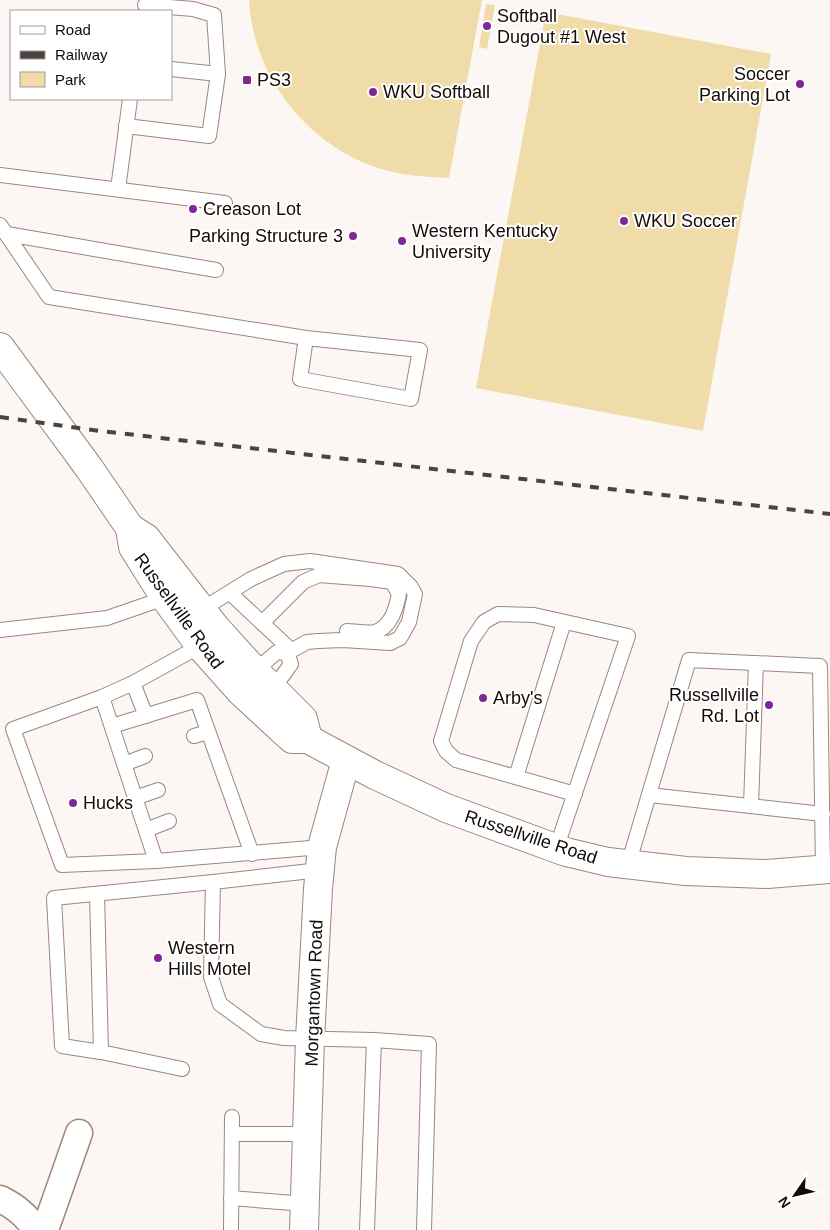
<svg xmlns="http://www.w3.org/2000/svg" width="830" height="1230" font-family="Arial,sans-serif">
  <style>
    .green { fill: #f0dca9 }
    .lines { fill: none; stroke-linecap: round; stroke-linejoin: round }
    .service-casing { stroke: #9e8679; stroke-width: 16 }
    .minor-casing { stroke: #9e8679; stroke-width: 29 }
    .primary-casing { stroke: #9e8679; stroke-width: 30 }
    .service { stroke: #fff; stroke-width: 14 }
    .minor { stroke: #fff; stroke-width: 26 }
    .primary { stroke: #fff; stroke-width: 28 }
    .rail { stroke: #4b433f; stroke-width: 4; stroke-dasharray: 9 9; stroke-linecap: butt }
    .poi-dot { fill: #7e2795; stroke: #fff; stroke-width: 2 }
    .labels { text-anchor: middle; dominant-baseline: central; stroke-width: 4; stroke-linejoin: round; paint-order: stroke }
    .poi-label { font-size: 18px; fill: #130b06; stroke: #fff; text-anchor: start }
    .street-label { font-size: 18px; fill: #130b06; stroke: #fff }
  </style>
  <rect width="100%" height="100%" fill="#fcf7f4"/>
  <g class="green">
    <path d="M249 0H482L449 178C428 177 406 176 385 170 310 149 253 78 249 0Z"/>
    <path d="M486 4 495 5 487 49 479 47Z"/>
    <path d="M546 12 771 54 703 431 476 388Z"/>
  </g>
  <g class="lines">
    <defs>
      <g id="service">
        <path d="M171 69 218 74"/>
        <path d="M126 126 209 136 218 74 214 15 193 9 145 5"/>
        <path d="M0 175 225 203"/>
        <path d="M118 189 130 99"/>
        <path d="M0 225 49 297 306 338 420 350 411 399 300 379 306 338"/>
        <path d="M7 234 216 270"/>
        <path d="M230 593 291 650"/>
        <path d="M201 610 251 579 284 564 310 561 398 574 411 587 415 594 409 622 400 638 390 643 343 640 318 641 307 642 287 653 277 652 255 671"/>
        <path d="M262 623 303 582 319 575 370 579 392 582 399 594C396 609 391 627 375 632 367 634 355 631 347 631"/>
        <path d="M0 630 107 618 165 598"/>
        <path d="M200 646 133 683 102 697 156 861 322 847"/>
        <path d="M133 683 146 716"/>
        <path d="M273 689 291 664 287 653"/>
        <path d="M102 697 13 729 62 865 156 861"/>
        <path d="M112 726 197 700 252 854"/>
        <path d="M194 736 208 732"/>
        <path d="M124 764 145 756"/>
        <path d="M516 777 564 622"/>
        <path d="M649 795 823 814"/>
        <path d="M135 798 158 790"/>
        <path d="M751 806 756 663"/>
        <path d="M146 830 169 821"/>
        <path d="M556 849 628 636 534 615 498 614 484 622 471 641 441 741 446 751 456 760 575 794"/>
        <path d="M628 865 689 660 820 666 823 869"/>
        <path d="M320 870 213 882 211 977 220 1004 261 1034 284 1038 374 1040 429 1044 424 1230"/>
        <path d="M97 894 101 1052"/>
        <path d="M182 1069 101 1052 62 1046 54 898 213 882"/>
        <path d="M232 1134H308"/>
        <path d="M231 1198 305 1204"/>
        <path d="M231 1230 232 1117"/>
        <path d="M367 1230 374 1040"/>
      </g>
      <g id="minor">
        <path d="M0 1199C15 1206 27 1216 36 1230"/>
        <path d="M45 1230 79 1133"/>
      </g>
      <g id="primary">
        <path d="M0 347 89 468 130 528 146 538 216 628 255 671 303 719 308 739"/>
        <path d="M130 528 133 547 165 598 200 646 241 692 292 739H308L375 775 446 808 566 852 608 862 686 871 767 874 830 869"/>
        <path d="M304 1230 310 1039 318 889 322 847 346 760"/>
      </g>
    </defs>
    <use href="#service" class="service-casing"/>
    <use href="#minor" class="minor-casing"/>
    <use href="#primary" class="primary-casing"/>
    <use href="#service" class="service"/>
    <use href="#minor" class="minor"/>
    <use href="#primary" class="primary"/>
    <path class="rail" d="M0 417 100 431 830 514"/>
  </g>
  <g class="poi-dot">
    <circle cx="487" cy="26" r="5"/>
    <rect x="242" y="75" width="10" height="10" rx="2.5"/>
    <circle cx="800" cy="84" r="5"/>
    <circle cx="373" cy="92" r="5"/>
    <circle cx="193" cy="209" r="5"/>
    <circle cx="624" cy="221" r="5"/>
    <circle cx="353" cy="236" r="5"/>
    <circle cx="402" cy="241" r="5"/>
    <circle cx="483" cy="698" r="5"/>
    <circle cx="769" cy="705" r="5"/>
    <circle cx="73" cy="803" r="5"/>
    <circle cx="158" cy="958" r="5"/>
  </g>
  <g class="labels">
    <g class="poi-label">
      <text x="497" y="16">Softball<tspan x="497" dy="21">Dugout #1 West</tspan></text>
      <text x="790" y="74" text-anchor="end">Soccer<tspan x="790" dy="21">Parking Lot</tspan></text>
      <text x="257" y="80">PS3</text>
      <text x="383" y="92">WKU Softball</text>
      <text x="203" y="209">Creason Lot</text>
      <text x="634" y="221">WKU Soccer</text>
      <text x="412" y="231">Western Kentucky<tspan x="412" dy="21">University</tspan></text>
      <text x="343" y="236" text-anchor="end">Parking Structure 3</text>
      <text x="759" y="695" text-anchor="end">Russellville<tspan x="759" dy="21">Rd. Lot</tspan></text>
      <text x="493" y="698">Arby's</text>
      <text x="83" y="803">Hucks</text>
      <text x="168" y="948">Western<tspan x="168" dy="21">Hills Motel</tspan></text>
    </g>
    <g class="street-label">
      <text transform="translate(179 611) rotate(54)">Russellville Road</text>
      <text transform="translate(531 837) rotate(18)">Russellville Road</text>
      <text transform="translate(314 993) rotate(-88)">Morgantown Road</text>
    </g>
  </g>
  <rect x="10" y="10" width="162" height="90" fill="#ffffff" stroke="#a19d9b"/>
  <rect x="20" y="26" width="25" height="8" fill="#ffffff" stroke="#a19d9b"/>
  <text x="55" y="35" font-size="15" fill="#130b06">Road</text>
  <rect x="20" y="51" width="25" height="8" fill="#4b433f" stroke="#a19d9b"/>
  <text x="55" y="60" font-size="15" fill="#130b06">Railway</text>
  <rect x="20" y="72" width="25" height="15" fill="#f0dca9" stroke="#a19d9b"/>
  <text x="55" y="85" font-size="15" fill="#130b06">Park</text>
  <g transform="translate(795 1195) rotate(236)" stroke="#ffffff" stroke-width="4" paint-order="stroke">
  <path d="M0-4L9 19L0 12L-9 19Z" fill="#130b06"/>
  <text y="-8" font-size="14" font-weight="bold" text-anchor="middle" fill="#130b06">N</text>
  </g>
</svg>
